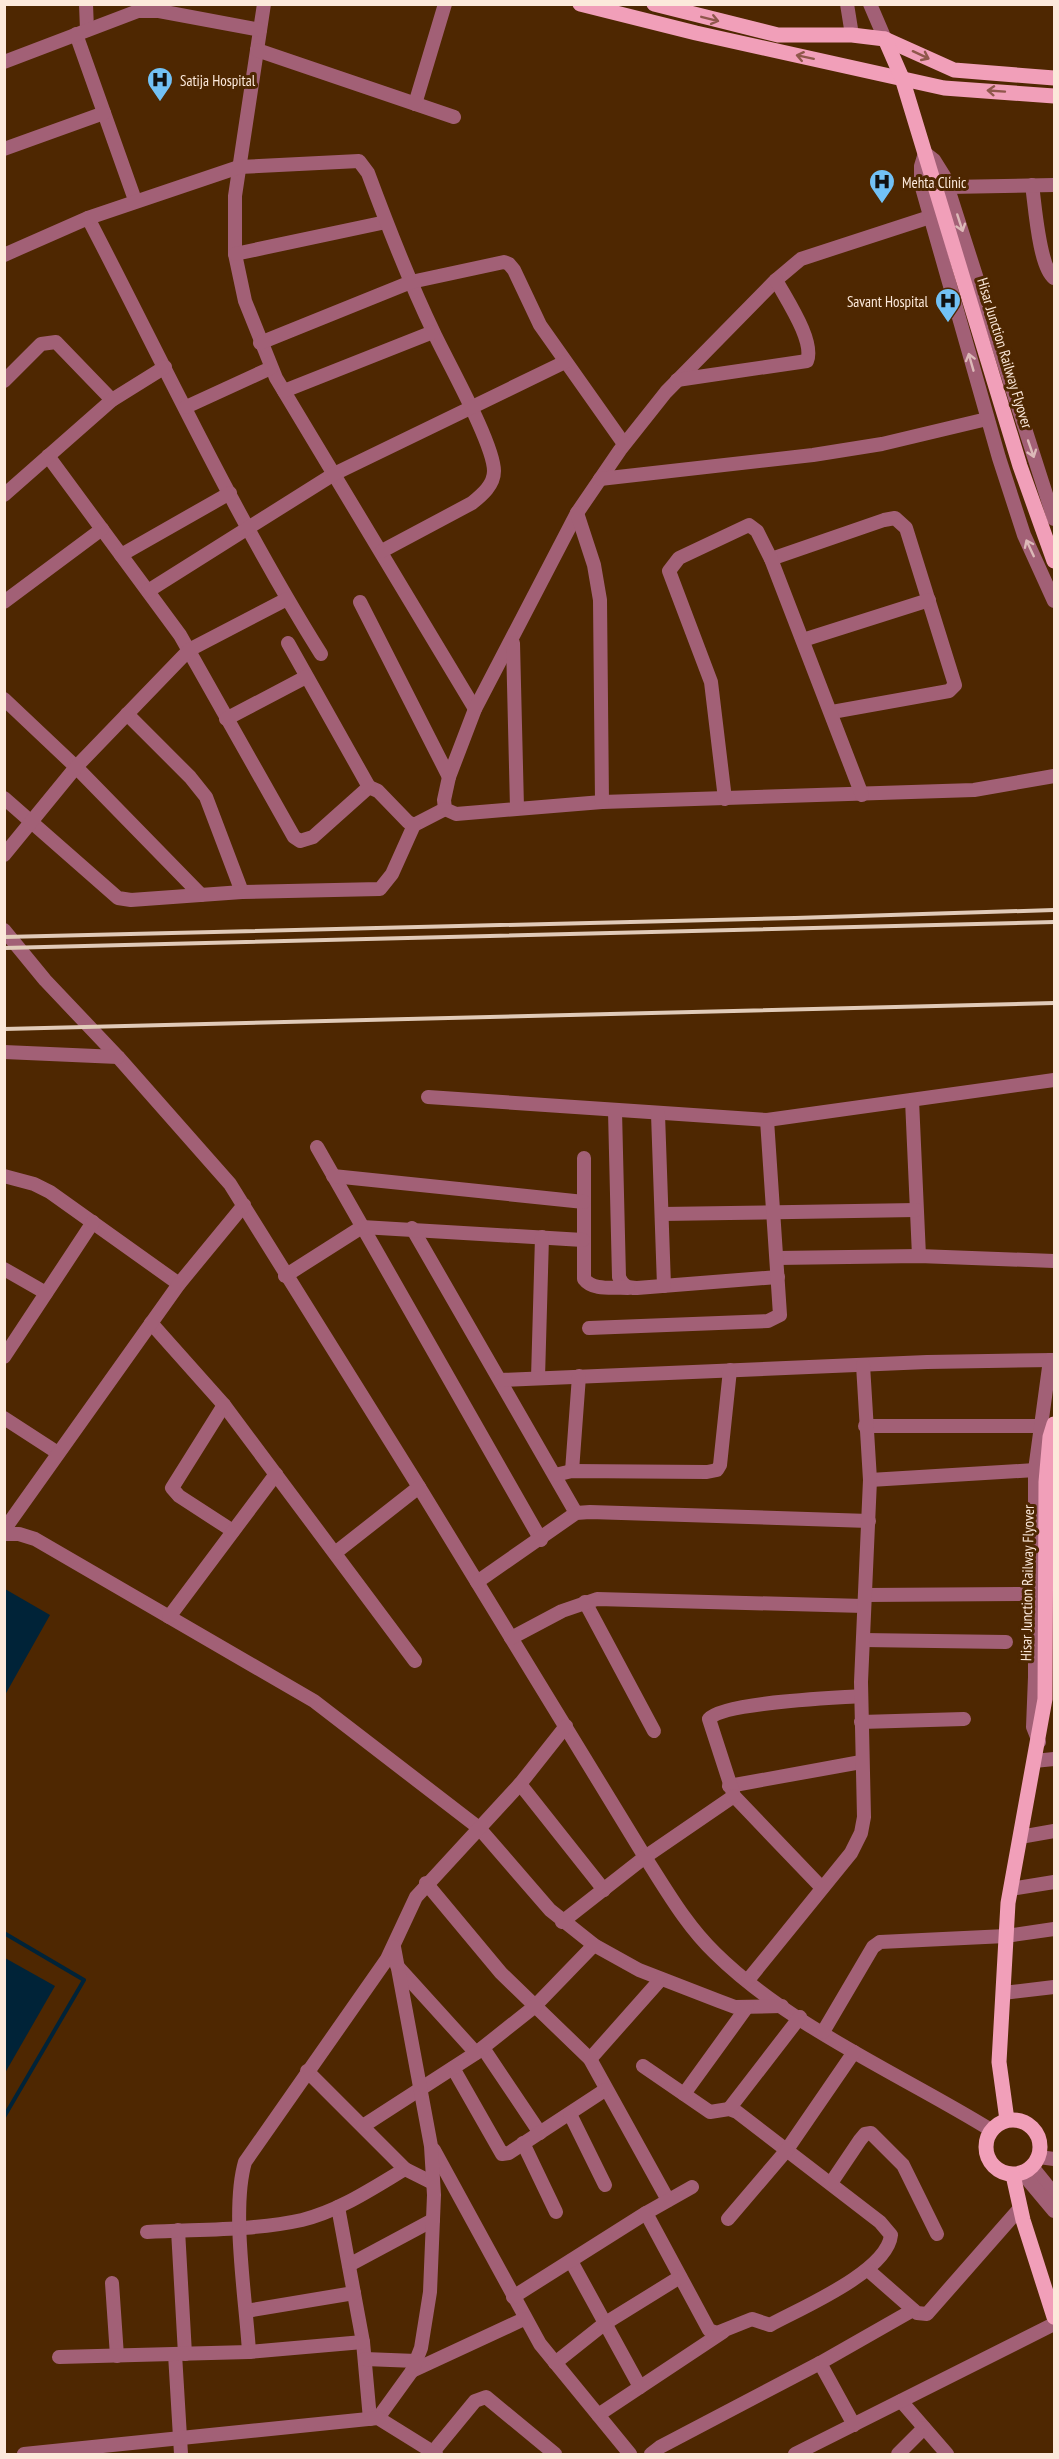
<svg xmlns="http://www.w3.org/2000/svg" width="1059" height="2459" font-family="'PT Sans Narrow',sans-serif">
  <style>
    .water { fill: #002338 }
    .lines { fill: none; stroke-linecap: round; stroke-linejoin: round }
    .stream { stroke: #002338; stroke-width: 4 }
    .minor { stroke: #a26076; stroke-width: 14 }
    .major { stroke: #f19fb9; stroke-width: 15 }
    .rail { stroke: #e1cbb9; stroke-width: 4 }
    .oneway { stroke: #8f574b }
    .oneway2 { stroke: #dcb9b8 }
    .labels { text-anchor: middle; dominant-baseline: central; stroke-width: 6; stroke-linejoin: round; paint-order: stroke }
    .poi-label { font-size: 15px; fill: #fce9db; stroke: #4e2701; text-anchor: start }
    .street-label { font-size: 15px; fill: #fce9db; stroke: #4e2701 }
  </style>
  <rect width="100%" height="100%" fill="#4e2701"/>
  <g class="water">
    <path d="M5 1589 50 1615 5 1695Z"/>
    <path d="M5 1958 55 1986 5 2073Z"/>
  </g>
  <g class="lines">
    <path class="stream" d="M4 1933 84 1980 4 2117"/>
    <g class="minor">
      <path d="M86 4 87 30"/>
      <path d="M264 4 235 196V254L245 301 276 378 475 709"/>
      <path d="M847 4 852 35"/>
      <path d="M870 4 885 39"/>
      <path d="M76 34 135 200"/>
      <path d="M257 50 454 117"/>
      <path d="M4 62 138 11H159L260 30"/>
      <path d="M415 104 445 4"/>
      <path d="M4 149 104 113"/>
      <path d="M1032 185C1035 205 1039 267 1054 278"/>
      <path d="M948 187 1054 185"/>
      <path d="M930 217 801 259 776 280 666 392 620 450 577 513 475 709 449 777 444 800 445 809 456 814 602 802 974 790 1054 776"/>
      <path d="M88 218C164 364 234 515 321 654"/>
      <path d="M235 254 386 222"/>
      <path d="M4 255 88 218 239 167 359 161 368 173C388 227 409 281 434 333 447 361 494 444 494 471 494 485 482 495 472 503L382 551"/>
      <path d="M260 343 411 282 504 262 509 264 514 270 540 325 624 444"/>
      <path d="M677 380 807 361C815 341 786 299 776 280"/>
      <path d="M4 381 41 344 56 342 112 400"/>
      <path d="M284 391 433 332"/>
      <path d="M186 407 271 368"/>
      <path d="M48 456 180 635 294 837 300 841 313 837 369 787 378 791 408 822 414 825 445 809"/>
      <path d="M600 479 813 455 882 444 987 419"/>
      <path d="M4 495 112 400 165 367"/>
      <path d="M577 513 594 565 600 600 602 802"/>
      <path d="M1054 519 944 176 934 160 925 153 921 166V184L999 458 1024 535 1054 601"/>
      <path d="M121 555 230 493"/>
      <path d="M771 559 884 520 895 518 906 528 955 685 949 691 832 712"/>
      <path d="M148 591 334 474 565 362"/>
      <path d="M4 602 102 529"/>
      <path d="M360 602 449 777"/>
      <path d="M803 640 929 600"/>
      <path d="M288 643 369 787"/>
      <path d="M513 643 517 808"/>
      <path d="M4 699 76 767 201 895"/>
      <path d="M127 714 190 777 206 797 242 892"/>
      <path d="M226 719 306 677"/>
      <path d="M4 798 118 898 131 900 242 892 380 889 392 874 414 825"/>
      <path d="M725 799 711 682 669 571 679 558 749 525 757 531 771 559 862 795"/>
      <path d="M4 855 76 767 189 650 287 599"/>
      <path d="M4 930 45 980 118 1057 230 1184 419 1487 645 1857C667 1891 686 1925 715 1953 790 2027 902 2075 991 2130"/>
      <path d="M4 1052 118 1057"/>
      <path d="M428 1097 767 1120 1054 1080"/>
      <path d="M912 1100 919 1256"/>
      <path d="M615 1111 619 1277C623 1286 627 1288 637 1288L778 1277"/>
      <path d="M658 1114 664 1286"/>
      <path d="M317 1147 541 1540"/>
      <path d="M584 1158V1279C593 1291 613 1287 628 1288"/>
      <path d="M4 1176 34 1184 50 1192 179 1284"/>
      <path d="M333 1176 584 1202"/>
      <path d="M662 1214 916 1210"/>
      <path d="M412 1228 576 1513"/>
      <path d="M777 1258 919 1256 1054 1261"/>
      <path d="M4 1269 46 1293"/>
      <path d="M285 1276 362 1227 583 1240"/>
      <path d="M151 1323 224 1405 415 1661"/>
      <path d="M589 1328 768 1321 780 1315 767 1120"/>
      <path d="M4 1357 93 1222"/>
      <path d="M538 1378 542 1237"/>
      <path d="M501 1380 927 1362 1054 1360"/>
      <path d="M224 1405 172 1488 179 1496 233 1531"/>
      <path d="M4 1418 58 1453"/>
      <path d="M865 1426H1041"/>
      <path d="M572 1471 579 1376"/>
      <path d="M555 1475 572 1471 707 1472 717 1470 720 1465 730 1370"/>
      <path d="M870 1480 1035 1470"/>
      <path d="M4 1530 179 1284 244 1205"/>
      <path d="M4 1534H19L35 1539 314 1701 479 1828 550 1910 594 1945 639 1970 719 2001 735 2007 782 2006"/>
      <path d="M335 1553 419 1487"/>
      <path d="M477 1582 576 1513 590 1512 869 1521"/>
      <path d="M865 1595 1033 1594"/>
      <path d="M585 1602 654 1731"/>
      <path d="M169 1617 276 1474"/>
      <path d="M511 1638 562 1611 597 1599 864 1606"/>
      <path d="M863 1640 1006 1642"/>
      <path d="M861 1722 964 1719"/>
      <path d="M1039 1742 1033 1727 1035 1677V1470L1050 1360"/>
      <path d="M1034 1761 1054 1759"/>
      <path d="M520 1784 604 1890"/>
      <path d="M729 1786 861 1762"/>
      <path d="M1020 1837 1054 1831"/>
      <path d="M426 1883 501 1973 590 2059 668 2200"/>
      <path d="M822 1888 734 1796 709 1719C723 1702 835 1698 861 1696"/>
      <path d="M1011 1889 1054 1882"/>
      <path d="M562 1922 645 1857 734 1796"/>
      <path d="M397 1966 476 2053"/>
      <path d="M748 1980 851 1853 861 1833 864 1817 861 1682 870 1480 863 1365"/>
      <path d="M1003 1993 1054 1987"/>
      <path d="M823 2032 873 1947 880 1942 1006 1936 1054 1929"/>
      <path d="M483 2048 540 2133"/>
      <path d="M590 2059 661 1979"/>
      <path d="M643 2066 710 2112 729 2109 737 2112 880 2222 891 2235C887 2272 801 2308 770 2325L752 2319 717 2333 709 2330 646 2213"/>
      <path d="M453 2068 502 2154 509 2153 605 2090"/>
      <path d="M307 2071 405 2169"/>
      <path d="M684 2094 747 2007"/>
      <path d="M729 2109 800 2017"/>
      <path d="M570 2114 605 2185"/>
      <path d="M363 2126 476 2053 534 2007 594 1945"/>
      <path d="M523 2143 556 2212"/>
      <path d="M434 2150 540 2344 630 2454"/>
      <path d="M1039 2157 1054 2159"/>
      <path d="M1033 2168 1054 2194"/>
      <path d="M1023 2174 1054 2211"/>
      <path d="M831 2183 860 2140 865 2134 871 2133 903 2165 937 2234"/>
      <path d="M338 2207 363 2342 370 2419"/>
      <path d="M728 2219 786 2151 854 2052"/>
      <path d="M178 2230 185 2354"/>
      <path d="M147 2232C198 2229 252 2231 302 2220 339 2211 373 2188 405 2169L433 2183"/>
      <path d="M571 2261 640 2387"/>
      <path d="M349 2265 433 2220"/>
      <path d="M868 2270 917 2313 927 2314 1020 2208"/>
      <path d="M112 2283 117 2356"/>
      <path d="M513 2297 646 2213 692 2187"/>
      <path d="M246 2311 354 2293"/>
      <path d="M249 2352C246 2300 231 2210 245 2162L387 1959 416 1897 520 1784 566 1726"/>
      <path d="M175 2354 181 2454"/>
      <path d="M59 2357 249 2352 363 2342"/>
      <path d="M365 2359 416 2361"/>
      <path d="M555 2363 604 2324 680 2277"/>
      <path d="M820 2363 854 2425"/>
      <path d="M412 2371 524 2319"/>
      <path d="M901 2401 947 2454"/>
      <path d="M598 2415 723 2332"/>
      <path d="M378 2418 412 2371 421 2348 430 2292 434 2195 431 2146 394 1947"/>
      <path d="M433 2452 475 2401 486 2397 555 2454"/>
      <path d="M24 2454 378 2418 436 2454"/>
      <path d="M651 2454 660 2447 820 2363 913 2310"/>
      <path d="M795 2454 1054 2324"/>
      <path d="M898 2454 924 2428"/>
    </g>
    <g class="major">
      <path d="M580 4 696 33 944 88 1054 96"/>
      <path d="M654 4 778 35H852L885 39 954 70 1054 78"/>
      <path d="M885 39 902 78 1020 466 1054 561"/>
      <circle cx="1013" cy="2147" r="27"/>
      <path d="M1007 2120 999 2062 1008 1903 1045 1699 1046 1482 1050 1437 1054 1424"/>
      <path d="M1013 2175 1023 2220 1054 2317"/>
    </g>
    <g class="rail">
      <path d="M4 937 795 918 1054 910"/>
      <path d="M4 948 1054 922"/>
      <path d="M4 1029 1054 1003"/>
    </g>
  </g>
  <defs><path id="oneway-shaft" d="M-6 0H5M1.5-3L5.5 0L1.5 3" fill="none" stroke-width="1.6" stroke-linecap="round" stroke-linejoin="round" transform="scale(1.5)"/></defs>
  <g class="oneway">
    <use href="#oneway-shaft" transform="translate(710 19) rotate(14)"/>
    <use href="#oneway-shaft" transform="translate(921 55) rotate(25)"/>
    <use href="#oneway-shaft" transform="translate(805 57) rotate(-168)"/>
    <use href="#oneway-shaft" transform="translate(996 91) rotate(-176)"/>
  </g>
  <g class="oneway2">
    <use href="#oneway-shaft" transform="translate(960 223) rotate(72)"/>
    <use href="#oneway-shaft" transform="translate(971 362) rotate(-106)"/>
    <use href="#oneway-shaft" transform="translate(1031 449) rotate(71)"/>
    <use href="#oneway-shaft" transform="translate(1030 548) rotate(-115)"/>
  </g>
  <defs>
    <symbol id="hospital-pin" viewBox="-11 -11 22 30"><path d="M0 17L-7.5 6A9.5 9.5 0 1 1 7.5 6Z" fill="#72c1f5" stroke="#4e2701"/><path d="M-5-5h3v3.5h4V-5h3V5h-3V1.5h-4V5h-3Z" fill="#111"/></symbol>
  </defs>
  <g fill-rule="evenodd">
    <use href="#hospital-pin" x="145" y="65" width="30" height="40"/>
    <use href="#hospital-pin" x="867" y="167" width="30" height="40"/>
    <use href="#hospital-pin" x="933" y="286" width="30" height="40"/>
  </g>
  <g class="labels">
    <g class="poi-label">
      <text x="180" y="80">Satija Hospital</text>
      <text x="902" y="182">Mehta Clinic</text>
      <text x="928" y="301" text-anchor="end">Savant Hospital</text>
    </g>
    <g class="street-label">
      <text transform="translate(1005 353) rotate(73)">Hisar Junction Railway Flyover</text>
      <text transform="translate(1027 1583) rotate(-89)">Hisar Junction Railway Flyover</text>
    </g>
  </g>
  <rect width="1059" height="2459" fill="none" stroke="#fce9db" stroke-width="12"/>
</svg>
